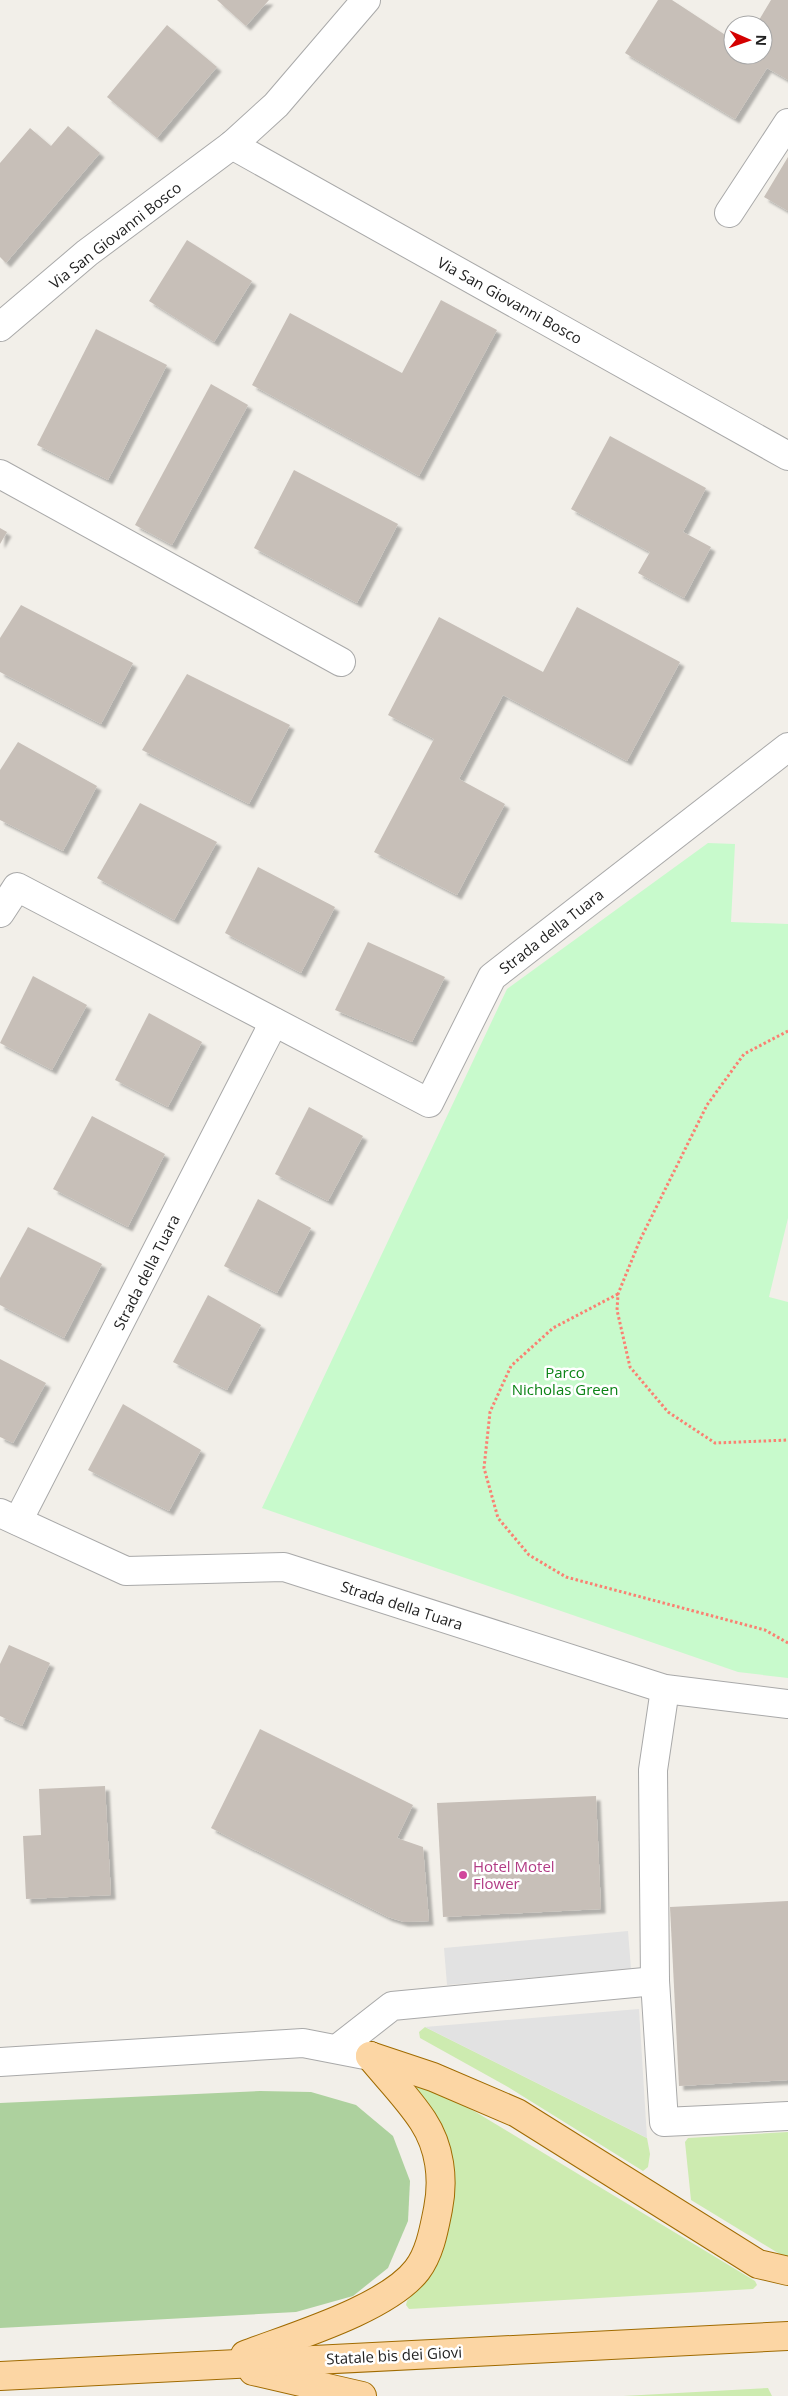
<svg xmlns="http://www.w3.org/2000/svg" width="788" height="2396" font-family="'Open Sans',sans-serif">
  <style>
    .grass { fill: #cdebb0 }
    .forest { fill: #add19e }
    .park { fill: #c8facc }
    .parking { fill: #e2e2e2 }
    .building { fill: #c7bfb8; filter: url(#shadow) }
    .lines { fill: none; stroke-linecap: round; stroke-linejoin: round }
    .minor-casing { stroke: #a9a9a9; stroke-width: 30 }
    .major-casing { stroke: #a06b00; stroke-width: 30 }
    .path { stroke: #fa8072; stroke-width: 3; stroke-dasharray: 2.5 2.5; stroke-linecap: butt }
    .minor { stroke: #fff; stroke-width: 28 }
    .major { stroke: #fcd6a4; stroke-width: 28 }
    .hotel-dot { fill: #d1479c; stroke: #fff; stroke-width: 2 }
    .labels { text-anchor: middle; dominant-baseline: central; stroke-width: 5; stroke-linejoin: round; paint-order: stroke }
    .street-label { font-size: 15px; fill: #222; stroke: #fff }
    .park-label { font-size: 15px; fill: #0c8416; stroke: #fff }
    .hotel-label { font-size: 15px; fill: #b23c85; stroke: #fff; text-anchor: start }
  </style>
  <defs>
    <filter id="shadow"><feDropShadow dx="4.5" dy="4.5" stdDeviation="1" flood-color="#0004"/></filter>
  </defs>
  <rect width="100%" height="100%" fill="#f2efe9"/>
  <g class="grass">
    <path d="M425 2027 647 2138 650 2154 648 2167 643 2171 508 2087 420 2038 419 2032Z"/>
    <path d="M414 2079 474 2111 755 2281 757 2285 753 2289 409 2309 406 2305 407 2301 428 2277 446 2241 454 2197 449 2156 409 2086Z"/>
    <path d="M788 2132V2259L691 2200 685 2142 688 2138Z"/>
    <path d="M768 2388 772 2396H623Z"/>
  </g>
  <path class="forest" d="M260 2091 311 2092 356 2105 393 2136 410 2181 408 2221 388 2268 353 2296 296 2312 0 2328V2103Z"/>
  <path class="park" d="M708 843 735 844 731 922 788 924V1218L769 1297 788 1302V1678L738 1672 262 1508 507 989Z"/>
  <g class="parking">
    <path d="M628 1931 631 1969 447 1985 444 1948Z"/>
    <path d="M639 2009 647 2138 425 2027Z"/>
  </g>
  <g class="building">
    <path d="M217 0H269L246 26Z"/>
    <path d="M658 0H672L733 40V55H763V25H756L771 0H788V80L767 68 735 119 625 53Z"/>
    <path d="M167 25 217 67 157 138 107 97Z"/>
    <path d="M68 126 100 153 6 263 0 257V163L30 128 51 146Z"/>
    <path d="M788 157V211L764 197Z"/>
    <path d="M187 240 252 281 214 342 149 301Z"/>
    <path d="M441 300 497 330 419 476 252 385 290 313 402 373Z"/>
    <path d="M96 329 167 365 108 480 37 445Z"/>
    <path d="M211 384 248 405 172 545 135 525Z"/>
    <path d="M610 436 706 488 683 532 711 547 684 598 638 573 650 552 571 509Z"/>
    <path d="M294 470 398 524 357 603 254 548Z"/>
    <path d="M0 528 7 532 0 544Z"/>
    <path d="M21 605 133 663 101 724 0 672V638Z"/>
    <path d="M577 607 680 662 627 761 503 695 459 779 505 804 457 895 374 852 434 739 388 715 439 617 543 672Z"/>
    <path d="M187 674 290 725 249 804 142 750Z"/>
    <path d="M18 742 97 786 63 851 0 820V770Z"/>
    <path d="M140 803 217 842 174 920 97 878Z"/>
    <path d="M258 867 335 907 301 973 225 933Z"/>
    <path d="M368 942 445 977 412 1042 335 1010Z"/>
    <path d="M33 976 87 1005 52 1070 0 1043Z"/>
    <path d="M149 1013 202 1042 168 1107 115 1080Z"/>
    <path d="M309 1107 363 1136 328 1201 275 1174Z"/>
    <path d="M92 1116 165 1154 128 1227 53 1189Z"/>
    <path d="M258 1199 311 1228 277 1293 224 1266Z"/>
    <path d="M28 1227 102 1264 64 1338 0 1305V1278Z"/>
    <path d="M208 1295 261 1325 227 1390 173 1362Z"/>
    <path d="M0 1359 46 1383 13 1443 0 1437Z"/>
    <path d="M123 1404 201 1450 169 1511 88 1470Z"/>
    <path d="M9 1645 50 1663 22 1726 0 1716V1664Z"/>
    <path d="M260 1729 413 1805 397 1838 423 1847 429 1921 404 1922 388 1917 211 1828Z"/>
    <path d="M105 1786 111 1895 26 1899 23 1836 41 1835 39 1789Z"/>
    <path d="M596 1796 601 1909 443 1917 437 1803Z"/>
    <path d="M788 1901V2080L679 2086 670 1907Z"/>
  </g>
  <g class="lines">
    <defs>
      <g id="minor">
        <path d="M232 145 788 456"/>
        <path d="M729 213 788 123"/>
        <path d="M0 327 87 253 232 145 276 105 366 0"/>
        <path d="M0 474 341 662"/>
        <path d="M0 913 17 887 429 1103 492 977 788 747"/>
        <path d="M0 1513 126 1571 284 1567 665 1689 788 1704"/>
        <path d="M18 1521 274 1022"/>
        <path d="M665 1689 653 1770 655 1981 664 2122 788 2116"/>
        <path d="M337 2049 392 2006 655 1981"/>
        <path d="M0 2062 303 2043 370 2056"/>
      </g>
      <g id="major">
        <path d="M370 2056 433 2077 517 2113 758 2264 788 2271"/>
        <path d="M245 2355C292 2337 387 2309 417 2270 430 2253 434 2229 438 2209 444 2179 440 2147 423 2121 408 2098 388 2078 370 2056"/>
        <path d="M253 2371 362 2396"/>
        <path d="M0 2376 788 2336"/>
      </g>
    </defs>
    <use href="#minor" class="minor-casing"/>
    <use href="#major" class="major-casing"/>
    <g class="path">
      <path d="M788 1031 744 1054 707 1105 640 1240 618 1294 617 1310 630 1367 668 1412 715 1443 788 1440"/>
      <path d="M618 1294 553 1328 511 1366 490 1412 484 1468 498 1518 529 1555 566 1577 765 1630 788 1643"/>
    </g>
    <use href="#minor" class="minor"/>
    <use href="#major" class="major"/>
  </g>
  <circle class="hotel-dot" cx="463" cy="1875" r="5"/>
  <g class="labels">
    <g class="street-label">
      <text transform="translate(115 235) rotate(-38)">Via San Giovanni Bosco</text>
      <text transform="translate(510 300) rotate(29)">Via San Giovanni Bosco</text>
      <text transform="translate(551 931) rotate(-38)">Strada della Tuara</text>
      <text transform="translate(146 1272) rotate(-63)">Strada della Tuara</text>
      <text transform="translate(402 1605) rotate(18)">Strada della Tuara</text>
      <text transform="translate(394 2355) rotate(-3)">Statale bis dei Giovi</text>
    </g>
    <g class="park-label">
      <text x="565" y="1372">Parco<tspan x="565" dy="17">Nicholas Green</tspan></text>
    </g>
    <g class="hotel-label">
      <text x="473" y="1866">Hotel Motel<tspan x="473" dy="17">Flower</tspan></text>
    </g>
  </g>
  <g transform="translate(748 40) rotate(92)"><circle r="24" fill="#ffffff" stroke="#a7a7a7"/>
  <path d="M0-4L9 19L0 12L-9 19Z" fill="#d40000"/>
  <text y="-8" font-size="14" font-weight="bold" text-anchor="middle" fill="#222222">N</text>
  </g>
</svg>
